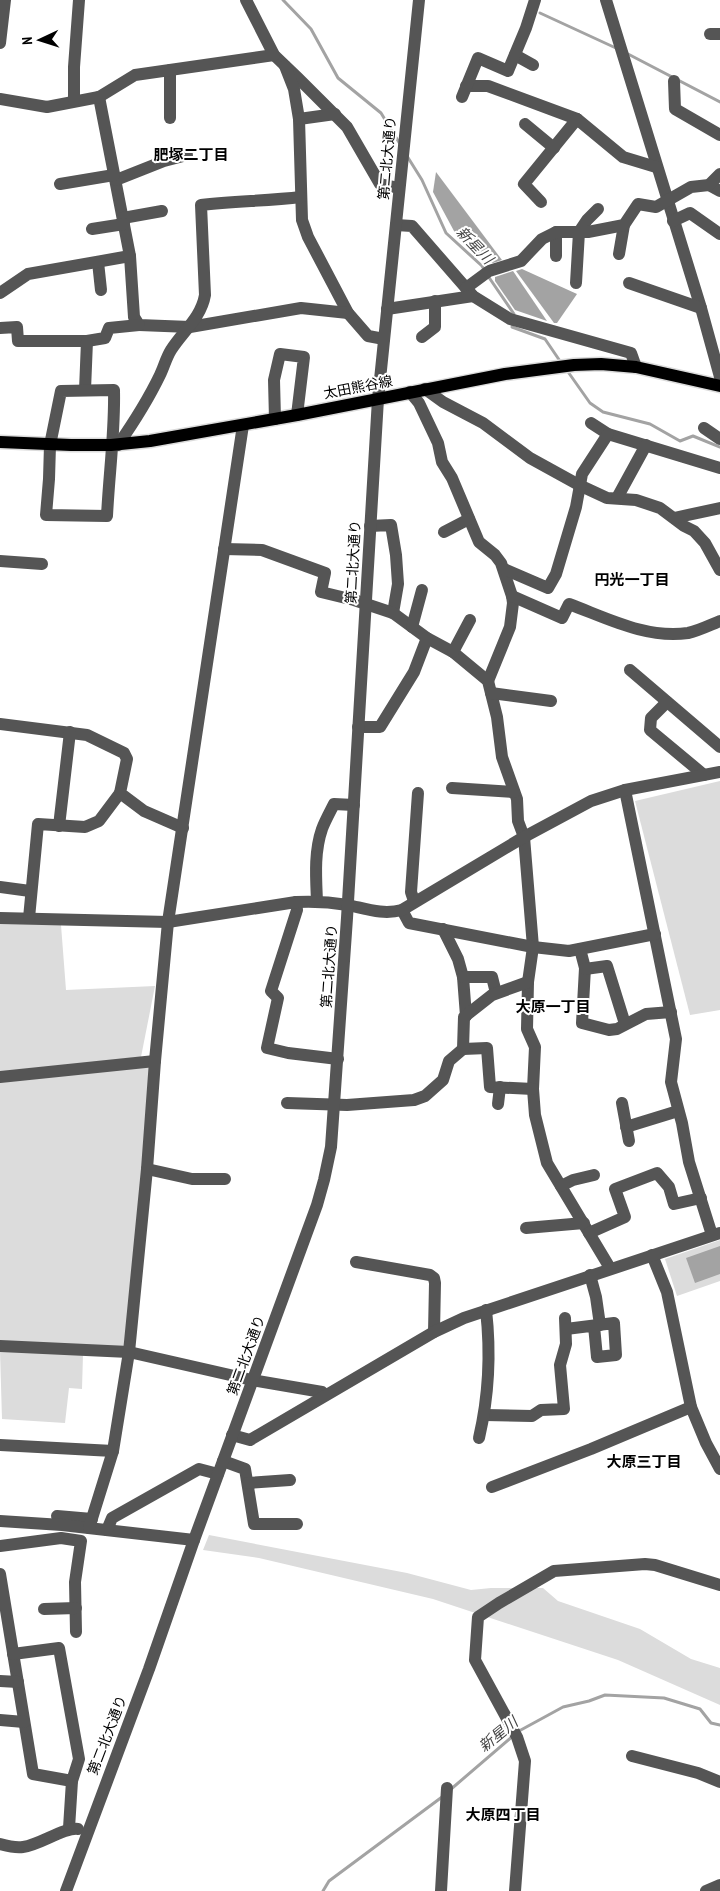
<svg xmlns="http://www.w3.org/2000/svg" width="720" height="1891" font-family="'PT Sans Narrow','Noto Sans JP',sans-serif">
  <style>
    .green { fill: #dcdcdc }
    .water { fill: #a3a3a3 }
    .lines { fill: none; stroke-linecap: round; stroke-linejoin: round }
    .stream { stroke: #a3a3a3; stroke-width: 3 }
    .major-casing { stroke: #dbdbdb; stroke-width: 15 }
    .minor { stroke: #555; stroke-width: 12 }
    .major { stroke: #000; stroke-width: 12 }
    .labels { text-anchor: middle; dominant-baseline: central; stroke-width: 4; stroke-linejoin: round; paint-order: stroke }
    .street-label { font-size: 14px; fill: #000; stroke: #fff }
    .neighbourhood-label { font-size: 15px; font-weight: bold; fill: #000; stroke: #fff }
    .water-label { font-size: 15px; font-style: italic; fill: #444; stroke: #fff }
  </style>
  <rect width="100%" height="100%" fill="#fff"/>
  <g class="green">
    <path d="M720 781V1010L690 1015 635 801Z"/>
    <path d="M0 923 61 925 66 990 155 986 141 1057 0 1072Z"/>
    <path d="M152 1064 125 1348 0 1343V1080Z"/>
    <path d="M720 1240V1281L677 1296 665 1259Z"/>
    <path d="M0 1351 83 1354 82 1389 69 1388 65 1423 2 1419Z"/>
    <path d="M209 1535 407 1573 471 1590 491 1588H543L558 1601 640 1629 691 1659 720 1668V1705L618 1660 433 1599 259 1558 203 1550Z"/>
  </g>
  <g class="water">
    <path d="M436 172 502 260 493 263 483 259 454 231 433 192Z"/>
    <path d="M522 269 577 294 557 323H554L516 271Z"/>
    <path d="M513 271 547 321 515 310 495 281V277Z"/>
    <path d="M720 1246V1274L695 1283 686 1258Z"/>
  </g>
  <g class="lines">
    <g class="stream">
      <path d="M283 0 311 29 338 78 381 113 400 144"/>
      <path d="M540 13 618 49"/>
      <path d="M628 54 720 102"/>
      <path d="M407 156 422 180 446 233 482 266 485 271"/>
      <path d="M488 276 514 314 513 317"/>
      <path d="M513 323 512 327 545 339 562 364"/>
      <path d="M566 369 590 403 603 412 650 424 680 441 693 436 720 447"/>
      <path d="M519 1731 563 1707 589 1701 605 1695 664 1698 700 1709 711 1723 720 1725"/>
      <path d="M450 1790 514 1735"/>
      <path d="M323 1891 329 1881 442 1797"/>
    </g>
    <defs>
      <path id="major" d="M0 442 71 445H111L150 441 297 415 505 374 574 365 601 364 636 367 720 386"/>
    </defs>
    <use href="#major" class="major-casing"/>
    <g class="minor">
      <path d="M246 0 274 55 298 78 347 127 380 184 399 188"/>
      <path d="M606 0 701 308 720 377"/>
      <path d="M710 34H720"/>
      <path d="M0 43 5 0"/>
      <path d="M515 55 533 65"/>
      <path d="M285 66 294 89 299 119 302 220 308 237 348 313 368 336 384 339"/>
      <path d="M170 70V118"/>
      <path d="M674 81 675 109 720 135"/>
      <path d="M466 86H488L577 119"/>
      <path d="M99 97 130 256 134 317 139 325 190 327 301 308 348 313"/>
      <path d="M462 97 478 58 508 71 526 28 535 0"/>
      <path d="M0 99 47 107 99 97 135 75 274 55"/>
      <path d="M74 100V67L79 0"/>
      <path d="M299 119 335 114"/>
      <path d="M525 124 554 148"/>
      <path d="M116 180 164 161 187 155"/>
      <path d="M60 184 114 175"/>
      <path d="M709 185 720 191"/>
      <path d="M541 202 524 184 577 119 623 157 656 167"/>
      <path d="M123 218 162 211"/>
      <path d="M673 221 690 213 720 234"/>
      <path d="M396 225 412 226 473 296 510 319 631 353 636 367"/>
      <path d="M92 229 124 224"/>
      <path d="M619 254 624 225"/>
      <path d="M556 256V232"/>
      <path d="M98 262 101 290"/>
      <path d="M576 283 579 232 587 220 598 209"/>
      <path d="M629 283 701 308"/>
      <path d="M466 288 489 271 521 261 542 239 556 232H588L624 225 638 204 656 207 691 187 709 185 720 174"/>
      <path d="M0 293 28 274 130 256"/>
      <path d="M387 309 473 296"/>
      <path d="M0 328 17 327 18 341H87L105 338 109 328 139 325"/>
      <path d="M422 337 435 327V301"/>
      <path d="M425 389 443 402 483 423 530 458 579 485 607 498 636 500 660 508 684 526 694 531 705 543 720 570"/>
      <path d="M85 390 87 341"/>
      <path d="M114 390C115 432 109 474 107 516L46 515 49 479 50 445 61 391Z"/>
      <path d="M410 392 419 403 438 443 442 462 452 478 479 542 495 555 501 563 512 596 513 603 510 627 488 681"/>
      <path d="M275 419 274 380 280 354 304 357 297 415"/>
      <path d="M591 423 608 434 720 468"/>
      <path d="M704 428 720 439"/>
      <path d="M118 445C134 422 148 400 160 375 164 367 166 358 171 350 183 331 201 318 205 295L201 205C234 201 267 201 301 197"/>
      <path d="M617 498 646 445"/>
      <path d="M674 518 720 508"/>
      <path d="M370 526 391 525 396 555 398 584 393 613"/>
      <path d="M444 532 469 519"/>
      <path d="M224 549 262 550 325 573 321 592 354 600 393 613 427 638 453 652 488 681 497 717 502 757 517 799 518 821 524 837 533 947 528 982 527 1029 535 1047 533 1089 535 1115 547 1163 610 1268"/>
      <path d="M0 561 42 564"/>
      <path d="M504 569 548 588 556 574 576 507 582 474 608 434"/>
      <path d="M512 596 562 618 569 604C607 618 646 639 688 633 698 631 710 625 720 621"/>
      <path d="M412 627 422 590"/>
      <path d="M453 652 470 620"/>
      <path d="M630 670 720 747"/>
      <path d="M491 693 551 701"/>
      <path d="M667 702 651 718 650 730 704 775"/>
      <path d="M0 724 87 735 124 753 127 759 120 793 144 811 183 828"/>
      <path d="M358 727H380L414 672 427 638"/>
      <path d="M452 788 514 792"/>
      <path d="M625 790 676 1039 671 1082 682 1123 689 1162 712 1235"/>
      <path d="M59 826 70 732"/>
      <path d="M0 887 30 891"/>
      <path d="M317 901C316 878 314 852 322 829 325 821 330 812 334 804L354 805"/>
      <path d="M414 901 411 892 418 793"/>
      <path d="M296 902 297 910 271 991 278 998 267 1048 288 1053 338 1059"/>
      <path d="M402 910 409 923 533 947 569 951 655 934"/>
      <path d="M0 918 168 922 296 902C314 901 330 902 348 905 367 909 383 915 402 910L524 837 591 801 625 790 720 772"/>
      <path d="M29 918 38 824 85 827 99 821 120 793"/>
      <path d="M443 929 458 959 463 977 466 1016"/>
      <path d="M580 949 585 968 582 1023 609 1030 617 1029 646 1014 671 1012"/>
      <path d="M585 969 607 966 625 1024"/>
      <path d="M463 977H492L496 993"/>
      <path d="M463 1049 487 1048 490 1087 533 1089"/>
      <path d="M0 1077 155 1061"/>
      <path d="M287 1103 347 1105 414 1100 425 1096 443 1080 449 1061 463 1049 464 1017 492 995 528 982"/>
      <path d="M622 1103 629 1141"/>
      <path d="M498 1104 500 1087"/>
      <path d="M626 1127 678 1111"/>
      <path d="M147 1169 192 1179H225"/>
      <path d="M561 1186 573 1180 594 1175"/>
      <path d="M526 1228 584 1223"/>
      <path d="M589 1233 625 1217 615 1189 657 1173 669 1187 674 1204 701 1198"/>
      <path d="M652 1255 667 1292 691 1407 706 1443 720 1469"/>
      <path d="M356 1262 430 1275 434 1278 435 1283 434 1332"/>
      <path d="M590 1275 596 1297 600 1325"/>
      <path d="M566 1329 614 1323 616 1355 597 1357 594 1326"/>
      <path d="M0 1346 129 1352 252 1380 322 1392 325 1395"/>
      <path d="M485 1415 532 1416 541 1410 564 1409 560 1365 566 1344 565 1318"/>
      <path d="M232 1435 250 1440 434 1332 464 1318 720 1233"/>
      <path d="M479 1438C489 1395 491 1354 486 1310"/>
      <path d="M0 1445 113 1451"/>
      <path d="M223 1461 245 1469 254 1524H297"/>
      <path d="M248 1483 290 1480"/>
      <path d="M492 1487 591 1449 691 1407"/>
      <path d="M57 1516 92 1519"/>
      <path d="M0 1521 62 1525 194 1540"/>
      <path d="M89 1528 113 1451 129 1352 147 1169 155 1061 168 922 243 425"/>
      <path d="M107 1530 112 1518 199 1469 218 1474"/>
      <path d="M0 1546 61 1538 81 1541 75 1582 76 1632"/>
      <path d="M0 1574 33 1774 72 1781"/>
      <path d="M44 1609 76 1608"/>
      <path d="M13 1654 59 1648 79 1759 72 1781 69 1828"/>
      <path d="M0 1681 18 1682"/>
      <path d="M0 1720 24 1722"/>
      <path d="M632 1756 698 1773 720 1782"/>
      <path d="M0 1844C7 1846 16 1848 23 1847 40 1845 64 1827 78 1829"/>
      <path d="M66 1891 149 1669 194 1540 317 1205 324 1180 331 1147 347 918 378 399 419 0"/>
      <path d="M441 1891 447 1788"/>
      <path d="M515 1891 525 1761 517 1737 475 1660 478 1617 499 1603 554 1571 645 1564 655 1565 720 1585"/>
      <path d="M706 1891 720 1885"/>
    </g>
    <use href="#major" class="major"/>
  </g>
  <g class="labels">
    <g class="street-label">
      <text transform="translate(387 158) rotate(-85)">第二北大通り</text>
      <text transform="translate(358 387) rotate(-11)">太田熊谷線</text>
      <text transform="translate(353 562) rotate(-87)">第二北大通り</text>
      <text transform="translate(329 966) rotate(-86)">第二北大通り</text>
      <text transform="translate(246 1355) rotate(-70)">第二北大通り</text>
      <text transform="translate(107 1735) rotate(-69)">第二北大通り</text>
    </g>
    <g class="neighbourhood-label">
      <text x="191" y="154">肥塚二丁目</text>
      <text x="632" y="579">円光一丁目</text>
      <text x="553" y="1006">大原一丁目</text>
      <text x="644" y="1461">大原三丁目</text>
      <text x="503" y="1814">大原四丁目</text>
    </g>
    <g class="water-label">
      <text transform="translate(475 245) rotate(46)">新星川</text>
      <text transform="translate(498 1734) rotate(-39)">新星川</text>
    </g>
  </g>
  <g transform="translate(40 40) rotate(266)" stroke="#ffffff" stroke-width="4" paint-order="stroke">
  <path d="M0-4L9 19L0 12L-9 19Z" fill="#000000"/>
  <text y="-8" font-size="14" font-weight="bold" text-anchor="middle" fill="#000000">N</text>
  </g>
</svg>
